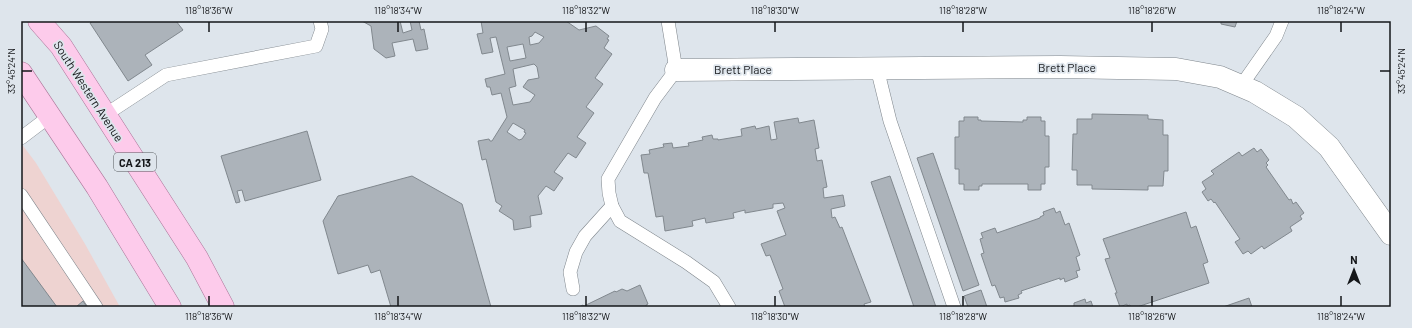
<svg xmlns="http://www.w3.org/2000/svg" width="1412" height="328" font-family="Barlow,sans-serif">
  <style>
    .commercial { fill: #eed3d1 }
    .building { fill: #acb3ba; stroke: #81888e; fill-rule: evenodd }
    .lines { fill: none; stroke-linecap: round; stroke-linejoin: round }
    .lane-casing { stroke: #7f868c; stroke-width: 14 }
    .street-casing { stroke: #7f868c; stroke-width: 23 }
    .primary-casing { stroke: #ab7599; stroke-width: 23 }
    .lane { stroke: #fff; stroke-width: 13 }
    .street { stroke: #fff; stroke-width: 22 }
    .primary { stroke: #fdcbeb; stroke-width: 22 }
    .ticks { fill: none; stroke: #15171a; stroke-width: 1.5 }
    .labels { text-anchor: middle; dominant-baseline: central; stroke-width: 3.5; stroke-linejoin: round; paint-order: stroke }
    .shield { fill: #dee5ec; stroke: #515559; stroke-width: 1 }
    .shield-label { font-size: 11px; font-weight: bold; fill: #15171a }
    .street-label { font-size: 12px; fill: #15171a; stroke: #dee5ec }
    .neatline { fill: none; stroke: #15171a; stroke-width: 1.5 }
    .ticks-label { font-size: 10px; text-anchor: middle; fill: #15171a }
  </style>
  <rect width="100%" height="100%" fill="#dee5ec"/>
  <path class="commercial" d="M21 143 36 163 85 244 120 307H21Z"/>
  <g class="building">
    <path d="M93 21H176L183 30 145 55 152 65 128 81 90 23Z"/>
    <path d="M362 21H400L403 33 412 30 410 21H419L421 30 424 29 428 49 416 51 413 39 392 43 395 56 386 58 374 49 371 26Z"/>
    <path d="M481 21H566L579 30 596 26 609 36 607 39 609 40 604 48 612 54 595 78 603 84 586 107 594 113 577 137 586 143 576 158 568 153 554 172 563 178 554 191 546 186 538 196 542 214 530 216 531 227 514 230 513 220 499 211 502 206 496 202 486 159 482 160 478 141 489 139 490 141H492L507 117 501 93 492 95 490 87H487L485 79 505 74 496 37 490 38 493 52 482 54 477 34 483 33ZM535 32 544 37 539 43 530 45 529 37 532 36ZM523 44 526 58 510 61 507 47ZM534 64 537 67 539 78 528 80 523 87 535 95 530 102 513 105 509 88 516 86 513 69ZM513 123 525 130 524 132 526 133 522 139 519 140 507 132Z"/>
    <path d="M1221 21H1237L1235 27 1221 24Z"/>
    <path d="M1092 114 1148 115V119L1163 120V135H1168V171H1164L1163 186H1148V190L1092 189V185H1077V170H1072L1073 134H1077V119H1092Z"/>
    <path d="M964 117H978V120H981V121L1023 122V120H1027V117H1041V121H1045V136H1049V167H1045V184H1041V190H1028V184H982V186H979V190H964V184H959V169H955V137H959V121H964Z"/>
    <path d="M798 118 799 123 814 120 819 148 815 149 817 161 822 160 827 187 823 188 824 198 843 195 845 206 831 209 832 218 835 217 840 228 842 227 871 302 864 304 865 307H785L779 291 783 289 770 255 766 256 761 244 786 235 777 211 785 208 783 203 773 204V208L745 213V210L733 213 734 218 706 223 705 218 692 221 693 226 665 231 663 216 656 217 648 173H644L641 155 650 154 649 150 664 147 663 144 672 143 673 148 689 146 688 143 703 140 702 137 712 135 713 139H718V140L742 136 741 129 755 126 756 129 769 126 771 140 777 139 774 122Z"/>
    <path d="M307 131 321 180 245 201 242 190 237 191 240 202 236 203 221 156Z"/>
    <path d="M1254 148 1257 152 1261 149 1269 160 1266 163 1268 165 1266 167 1289 200 1291 199 1293 204 1296 202 1304 213 1300 216 1302 219 1290 227 1292 231 1264 249 1262 246 1251 254 1248 251 1243 254 1235 242 1240 239 1215 202 1214 203 1211 199 1208 201 1202 192 1206 189 1202 182 1214 174 1211 171 1239 152 1242 156Z"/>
    <path d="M933 153 979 285 963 291 917 158Z"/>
    <path d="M412 176 462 204 491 307H391L380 270 371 273 368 265 338 274 323 221 338 196Z"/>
    <path d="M890 176 936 307H914L871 182Z"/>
    <path d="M1054 208 1056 213 1060 211 1065 225 1069 223 1080 255 1076 257 1080 270 1076 271 1078 277 1065 282 1064 278 1060 280V278L1021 291 1022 293 1018 295 1019 298 1005 302 1004 297 1000 298 995 285 992 286 981 254 984 253 980 239 983 238 981 233 995 228 997 233 1040 218V217L1044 215 1043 212Z"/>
    <path d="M1186 212 1191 228 1196 226 1208 262 1203 264 1209 283 1137 307H1131L1130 305 1127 306V304L1120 307 1115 293H1117L1105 259 1110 258 1103 239Z"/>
    <path d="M21 258 57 307H21Z"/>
    <path d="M640 285 648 304 646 305V307H579L583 305 584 306 615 291 616 292 622 289 627 291Z"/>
    <path d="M981 290 987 307H968L964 296Z"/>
    <path d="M1249 298 1252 307H1223Z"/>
    <path d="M1085 299 1086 303 1091 301 1093 307H1071L1074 306V303Z"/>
    <path d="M83 301 87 307H76Z"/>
  </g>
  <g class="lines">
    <defs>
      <g id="lane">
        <path d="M668 21 676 70 655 98 608 179 609 193 612 206 620 221 686 262 714 282 729 307"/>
        <path d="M877 68 890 121 954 307"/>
        <path d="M1241 86 1276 36 1282 21"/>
        <path d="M105 115 166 75 316 46 322 29 320 21"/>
        <path d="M21 138 50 116"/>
        <path d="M21 195 96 307"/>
        <path d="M573 289 570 272 576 252 585 236 612 206"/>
      </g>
      <path id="street" d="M676 70 1060 67 1176 69 1220 77 1255 92 1296 117 1329 147 1391 234"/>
      <g id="primary">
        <path d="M39 21 61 46 197 258 223 307"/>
        <path d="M21 73 97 187 170 307"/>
      </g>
    </defs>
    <use href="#lane" class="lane-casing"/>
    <use href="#street" class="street-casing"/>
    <use href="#primary" class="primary-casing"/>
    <use href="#lane" class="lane"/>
    <use href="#street" class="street"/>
    <use href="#primary" class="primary"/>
  </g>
  <path class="ticks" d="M209 22V32M398 22V32M586 22V32M775 22V32M963 22V32M1152 22V32M1341 22V32M22 71H32M1380 71H1390M209 296V306M398 296V306M586 296V306M775 296V306M963 296V306M1152 296V306M1341 296V306"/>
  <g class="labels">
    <rect class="shield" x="114" y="153" width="42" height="18" rx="3"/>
    <g class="shield-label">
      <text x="135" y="162">CA 213</text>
    </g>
    <g class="street-label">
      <text x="1067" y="67">Brett Place</text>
      <text x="743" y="69">Brett Place</text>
      <text transform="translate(89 91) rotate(57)">South Western Avenue</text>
    </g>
  </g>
  <rect width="1412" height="328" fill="none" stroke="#dee5ec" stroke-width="44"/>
  <g transform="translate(1354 270)" stroke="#dee5ec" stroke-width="3" paint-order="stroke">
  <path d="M0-3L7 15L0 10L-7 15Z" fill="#15171a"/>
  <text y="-6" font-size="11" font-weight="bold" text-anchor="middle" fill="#15171a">N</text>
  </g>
  <rect x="22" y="22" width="1368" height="284" class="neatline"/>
  <g class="ticks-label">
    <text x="209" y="14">118°18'36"W</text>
    <text x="398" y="14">118°18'34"W</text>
    <text x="586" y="14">118°18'32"W</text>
    <text x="775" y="14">118°18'30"W</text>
    <text x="963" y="14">118°18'28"W</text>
    <text x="1152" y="14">118°18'26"W</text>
    <text x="1341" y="14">118°18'24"W</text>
    <text transform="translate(11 71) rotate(-90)" y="4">33°45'24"N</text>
    <text transform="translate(1401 71) rotate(-90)" y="4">33°45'24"N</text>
    <text x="209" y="320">118°18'36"W</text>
    <text x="398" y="320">118°18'34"W</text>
    <text x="586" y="320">118°18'32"W</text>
    <text x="775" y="320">118°18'30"W</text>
    <text x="963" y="320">118°18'28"W</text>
    <text x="1152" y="320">118°18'26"W</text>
    <text x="1341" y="320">118°18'24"W</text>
  </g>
</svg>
